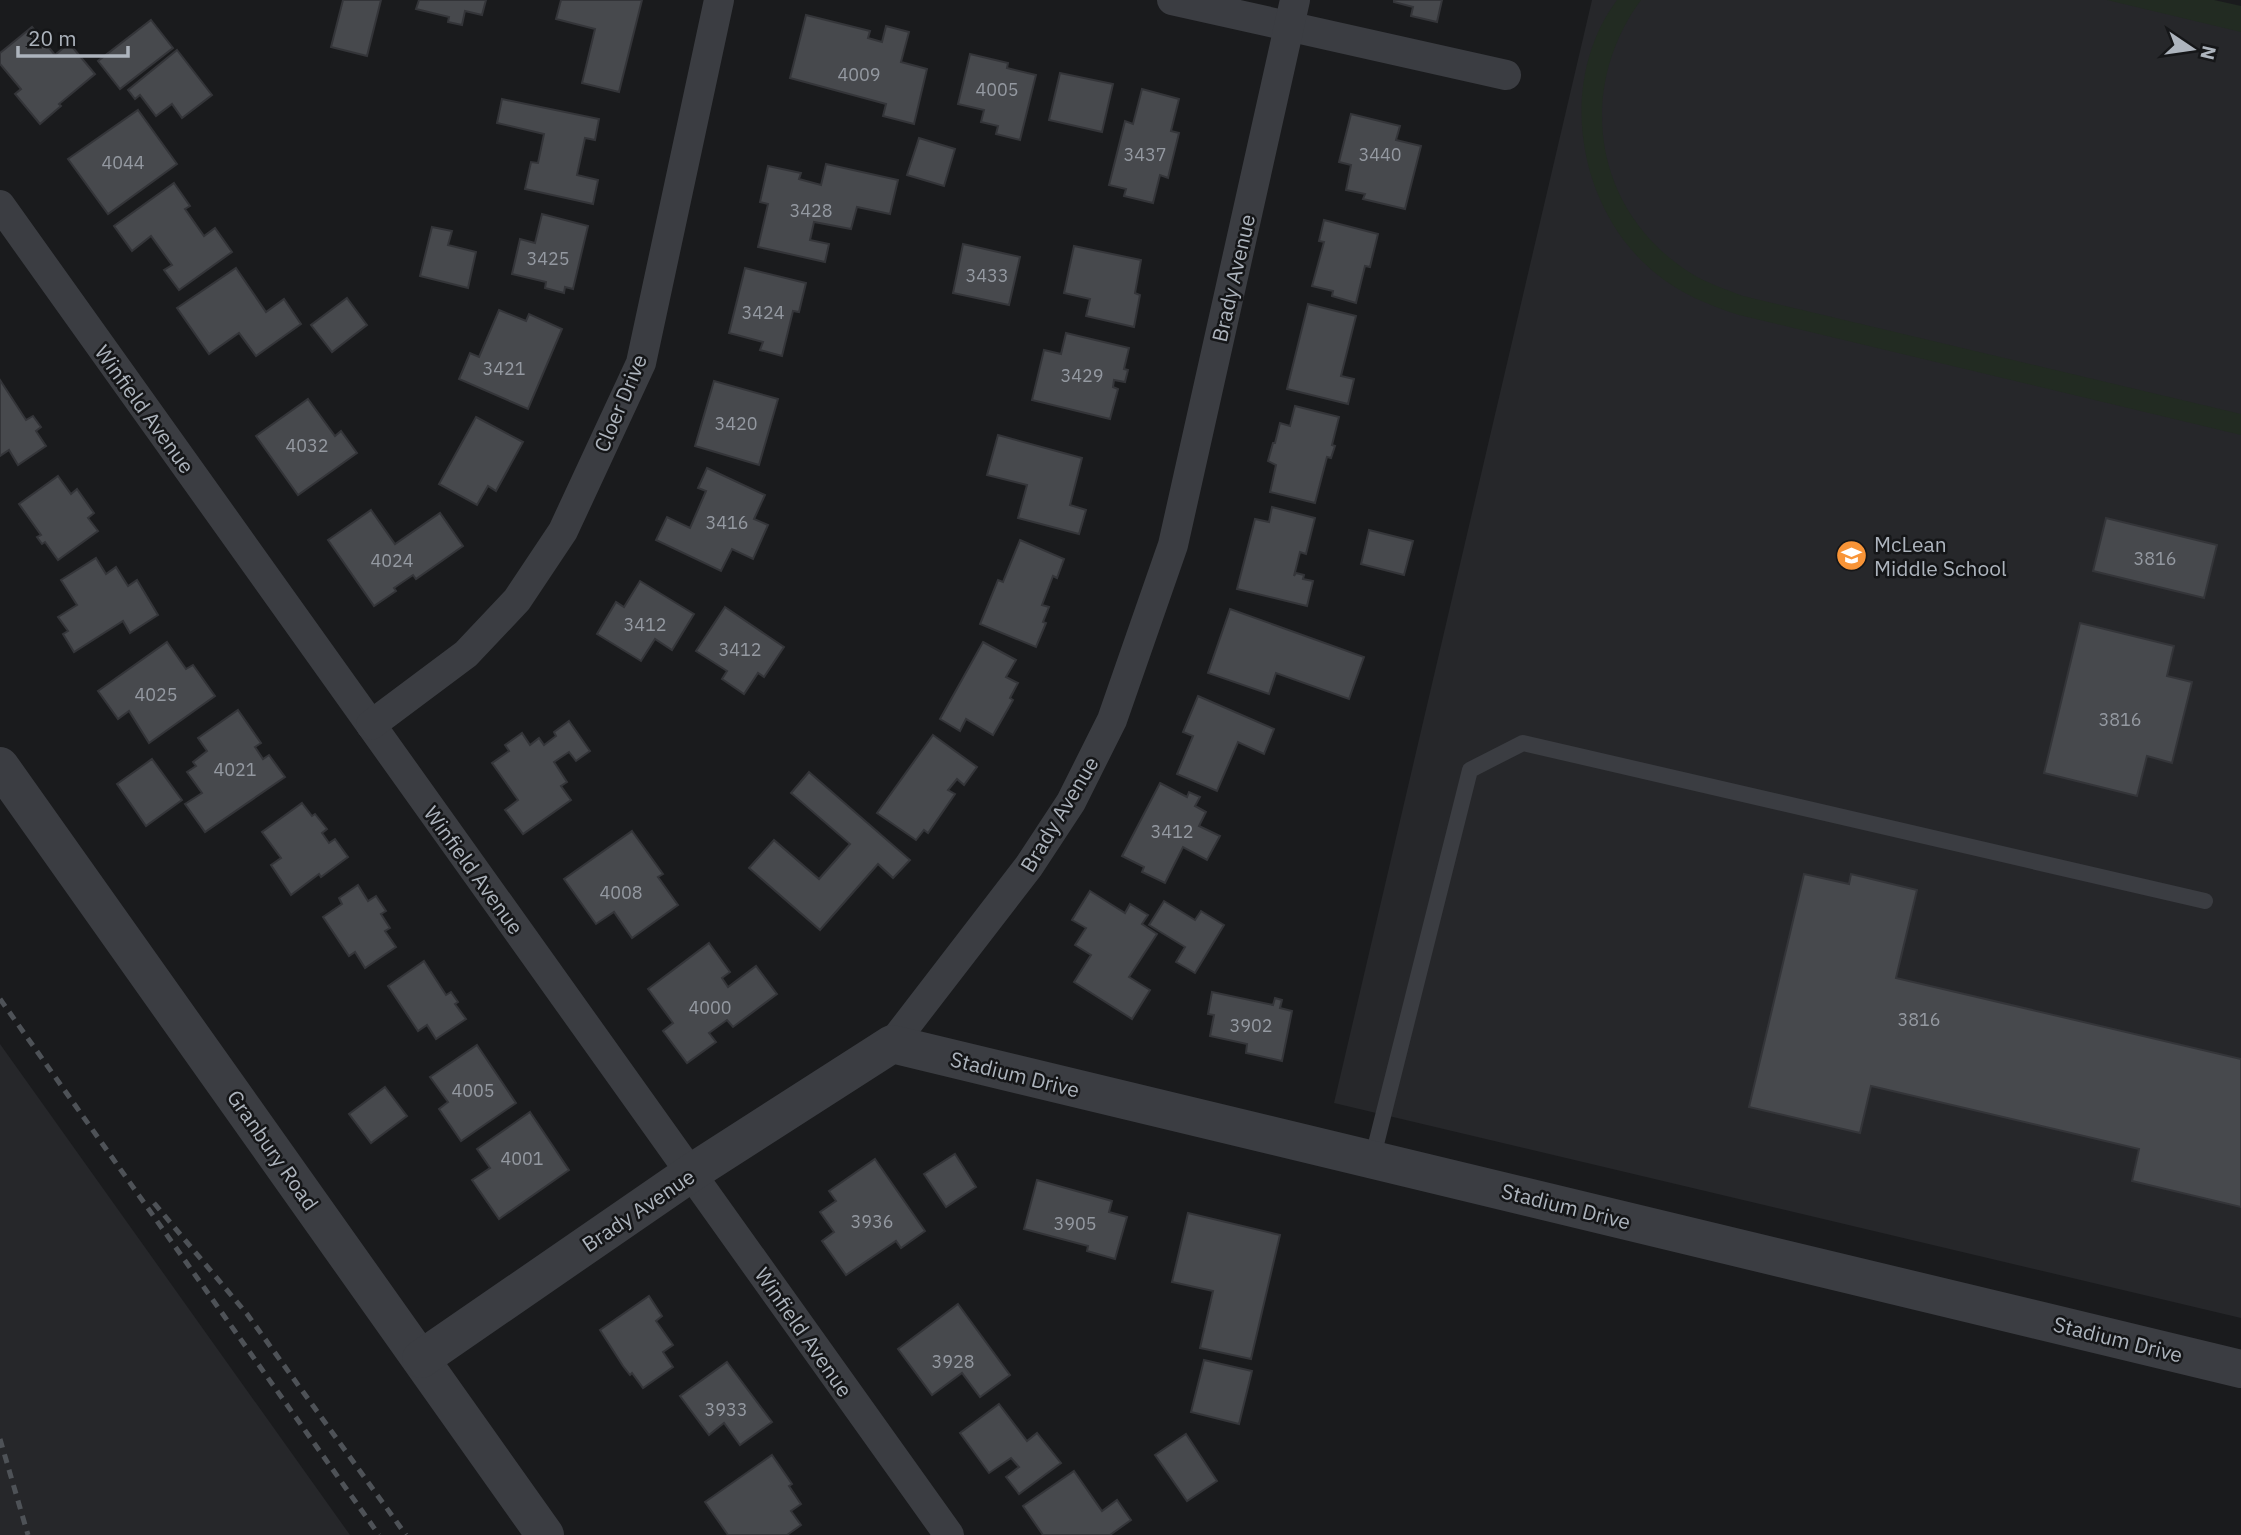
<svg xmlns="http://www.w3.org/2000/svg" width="2241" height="1535" font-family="'IBM Plex Sans',sans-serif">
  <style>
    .built { fill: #26272a }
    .green { fill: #222b22 }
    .building { fill: #47494d; stroke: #343539; stroke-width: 2 }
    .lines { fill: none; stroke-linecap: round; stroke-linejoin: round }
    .service { stroke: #3b3d42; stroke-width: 16 }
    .minor { stroke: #3b3d42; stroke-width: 30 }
    .tertiary { stroke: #3b3d42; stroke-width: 38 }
    .rail { stroke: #4e5257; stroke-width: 5; stroke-dasharray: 9 7; stroke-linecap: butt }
    .labels { text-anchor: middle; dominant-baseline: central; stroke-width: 5; stroke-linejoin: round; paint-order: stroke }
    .number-label { font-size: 18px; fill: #9499a1 }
    .street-label { font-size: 21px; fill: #adb4bd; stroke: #151618 }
    .poi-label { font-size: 21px; fill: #adb4bd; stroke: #151618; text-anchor: start }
  </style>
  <rect width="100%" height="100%" fill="#1a1b1d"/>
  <g class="built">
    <path d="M1592 0H2206L2241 8V1318L1334 1103Z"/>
    <path d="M0 1044 350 1535H0Z"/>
  </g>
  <g class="green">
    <path d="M1617 0H1641C1575 90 1594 211 1689 272 1706 283 1725 289 1743 296L2241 414V435L1739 315C1708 305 1679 293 1654 272 1577 208 1556 82 1617 0Z"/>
    <path d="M2107 0H2214L2241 6V32Z"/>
  </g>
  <g class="building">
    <path d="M343 0H381L367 56 331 47Z"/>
    <path d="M419 0H486L482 15 465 11 462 25 448 22 449 17 416 9Z"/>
    <path d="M561 0H642L619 92 582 83 595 29 556 19Z"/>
    <path d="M1394 0H1442L1437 22 1411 16 1413 7 1394 2Z"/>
    <path d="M806 15 870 31 868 38 882 42 886 26 909 32 901 62 927 69 914 124 883 116 886 104 790 78Z"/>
    <path d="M151 20 173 48 120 89 98 61Z"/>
    <path d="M32 27 55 55 69 43 95 74 59 104 61 106 40 124 15 94 21 89 0 64V53Z"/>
    <path d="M177 50 212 95 182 118 172 104 156 116 140 95 135 99 128 90Z"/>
    <path d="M970 54 1008 63 1007 68 1036 75 1020 140 996 134 998 126 981 122 984 110 958 104Z"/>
    <path d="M1060 73 1113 84 1102 132 1049 120Z"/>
    <path d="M1142 89 1179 99 1171 131 1179 133 1168 178 1160 175 1153 203 1124 196 1126 189 1109 185 1125 121 1133 124Z"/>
    <path d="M502 99 599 119 595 140 585 138 577 175 598 180 593 204 525 189 531 162 538 163 544 134 497 123Z"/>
    <path d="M138 110 177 164 108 214 68 159Z"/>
    <path d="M1351 114 1400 126 1396 140 1421 146 1405 209 1363 199 1365 194 1346 190 1351 165 1339 162Z"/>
    <path d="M919 138 955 149 944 186 907 175Z"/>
    <path d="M826 164 898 180 890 214 857 207 851 229 814 222 810 240 829 244 825 262 758 247 768 204 760 202 768 166 801 173 799 179 821 185Z"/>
    <path d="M174 183 190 206 185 209 204 236 215 228 232 252 179 290 164 270 172 265 151 236 132 251 114 226Z"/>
    <path d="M542 214 588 226 573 289 565 287 564 293 545 288 546 282 512 274 520 239 535 243Z"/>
    <path d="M1324 220 1378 234 1370 267 1365 266 1356 303 1332 296 1333 291 1312 286 1324 242 1319 241Z"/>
    <path d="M432 227 452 231 448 245 476 252 468 288 420 276Z"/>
    <path d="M963 244 1020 257 1009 305 953 293Z"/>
    <path d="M1074 246 1141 260 1135 293 1140 295 1134 327 1086 316 1090 299 1064 293Z"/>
    <path d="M236 268 266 312 284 299 301 324 256 356 239 333 209 354 177 308Z"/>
    <path d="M745 268 806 283 799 312 793 311 782 356 760 350 763 342 729 333Z"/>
    <path d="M347 298 367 325 332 352 311 325Z"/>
    <path d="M1308 304 1356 316 1341 376 1354 379 1348 404 1287 389Z"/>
    <path d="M499 310 526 321 529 314 562 329 528 409 459 379 470 353 479 357Z"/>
    <path d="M1066 333 1129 348 1124 369 1128 370 1125 382 1114 380 1113 387 1118 389 1110 419 1032 400 1044 350 1061 354Z"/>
    <path d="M0 380 26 420 33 416 41 427 36 431 46 446 18 465 9 450 0 456Z"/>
    <path d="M714 381 778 399 759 465 695 446Z"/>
    <path d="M308 399 335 436 341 431 357 453 298 495 256 436Z"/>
    <path d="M1295 406 1339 417 1332 445 1335 446 1331 458 1327 457 1315 503 1270 492 1276 465 1268 461 1273 443H1275L1280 423 1290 426Z"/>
    <path d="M476 417 523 442 496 491 488 486 477 505 439 484Z"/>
    <path d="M998 435 1082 458 1070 505 1086 510 1079 534 1018 518 1027 485 987 475Z"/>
    <path d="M707 468 765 495 754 519 768 525 753 559 732 549 721 571 656 540 667 517 690 528 706 491 698 488Z"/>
    <path d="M58 476 71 494 77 489 94 513 88 518 98 531 58 560 45 542 42 544 37 537 41 535 19 504Z"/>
    <path d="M1272 507 1315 518 1306 554 1300 552 1294 576 1296 573 1304 575 1303 579 1313 581 1307 606 1237 589 1255 519 1269 522Z"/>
    <path d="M371 510 395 544 440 513 463 546 416 579 413 575 394 588 396 591 374 606 328 540Z"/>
    <path d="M2106 518 2217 545 2204 598 2093 571Z"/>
    <path d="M1369 530 1413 541 1404 575 1361 564Z"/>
    <path d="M1020 540 1064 559 1057 578 1053 576 1042 605 1049 607 1043 622 1046 623 1036 647 980 624 998 580 1003 582Z"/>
    <path d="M96 558 106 574 116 567 128 586 137 580 158 615 130 633 123 621 74 652 63 634 68 631 58 617 77 605 61 580Z"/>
    <path d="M640 581 694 614 672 650 655 639 641 661 597 634 616 602 624 607Z"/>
    <path d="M725 607 784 647 764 677 758 673 744 694 722 679 727 671 696 651Z"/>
    <path d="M1230 609 1364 657 1349 699 1276 673 1269 694 1208 673Z"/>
    <path d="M2080 623 2174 646 2167 676 2192 682 2172 763 2147 756 2137 796 2044 773Z"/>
    <path d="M167 642 186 669 193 665 215 696 149 743 129 711 118 719 98 691Z"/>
    <path d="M983 642 1016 660 1006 677 1018 683 1010 698 1013 700 993 735 966 719 960 731 940 719Z"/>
    <path d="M1198 696 1274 729 1264 754 1238 742 1217 791 1177 774 1193 736 1183 732Z"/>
    <path d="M238 710 261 743 255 747 263 759 269 755 285 777 205 832 185 804 202 793 187 772 196 766 193 762 207 751 198 738Z"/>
    <path d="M569 721 590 751 576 761 569 752 554 762 567 782 561 786 571 800 523 834 505 810 518 800 492 763 509 751 505 745 522 733 530 745 539 738 544 745 556 736 554 732Z"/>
    <path d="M933 735 977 767 964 785 957 779 948 790 955 794 928 833 924 830 916 840 877 813Z"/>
    <path d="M152 759 182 800 146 826 117 784Z"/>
    <path d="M809 772 910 860 893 878 878 864 820 930 749 868 774 840 819 879 850 844 791 793Z"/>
    <path d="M1160 783 1187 797 1189 792 1200 797 1195 806 1206 812 1199 826 1220 836 1207 860 1183 847 1165 883 1142 872 1144 867 1122 856Z"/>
    <path d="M302 803 312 816 315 814 327 829 322 833 329 843 335 839 348 857 321 877 319 874 291 895 271 865 281 858 262 832Z"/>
    <path d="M632 831 663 874 658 877 678 905 632 938 614 912 596 924 564 879Z"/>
    <path d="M1804 874 1849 884 1851 874 1917 890 1896 978 2241 1059V1207L2132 1181 2139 1149 1871 1086 1860 1133 1749 1107Z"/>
    <path d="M358 885 368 901 376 896 386 911 381 914 390 928 385 931 396 947 365 968 355 952 349 956 323 917 342 904 339 898Z"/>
    <path d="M1090 891 1125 913 1130 904 1148 915 1142 924 1157 934 1129 977 1150 990 1132 1019 1074 982 1091 955 1075 945 1086 928 1072 920Z"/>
    <path d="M1164 901 1195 920 1201 911 1224 925 1195 973 1176 962 1185 947 1149 925Z"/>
    <path d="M709 943 730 972 722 978 728 987 756 966 777 994 733 1027 727 1020 709 1033 716 1042 687 1063 663 1031 673 1023 648 989Z"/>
    <path d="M424 961 446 995 451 992 458 1002 455 1004 466 1019 436 1039 427 1025 418 1031 388 986Z"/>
    <path d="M1212 992 1273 1005 1275 998 1282 1000 1280 1008 1292 1011 1282 1061 1246 1053 1247 1044 1210 1036 1214 1015 1208 1014Z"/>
    <path d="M477 1045 516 1103 461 1141 439 1109 448 1102 430 1077Z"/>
    <path d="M385 1087 407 1116 371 1143 349 1114Z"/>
    <path d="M530 1112 569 1170 499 1219 472 1180 490 1168 477 1149Z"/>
    <path d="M955 1154 976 1187 946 1207 924 1174Z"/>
    <path d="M875 1159 925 1231 901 1248 896 1241 846 1275 822 1241 834 1232 820 1212 836 1201 829 1191Z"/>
    <path d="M1037 1180 1112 1201 1109 1212 1127 1217 1115 1259 1087 1251 1088 1246 1024 1229Z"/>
    <path d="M1188 1213 1280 1235 1251 1359 1200 1348 1213 1291 1172 1282Z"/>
    <path d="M649 1296 662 1316 656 1321 673 1345 663 1352 673 1367 643 1388 632 1373 630 1375 623 1366 600 1330Z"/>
    <path d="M958 1304 1010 1375 980 1397 962 1373 932 1395 898 1349Z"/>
    <path d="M1204 1360 1252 1371 1239 1424 1191 1412Z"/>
    <path d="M727 1362 772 1422 740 1445 724 1423 709 1435 680 1396Z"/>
    <path d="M999 1404 1027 1441 1037 1433 1061 1463 1019 1494 1006 1477 1019 1467 1011 1458 989 1473 960 1433Z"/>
    <path d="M1186 1434 1217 1481 1187 1501 1155 1455Z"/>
    <path d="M772 1455 792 1484 789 1486 801 1504 791 1511 801 1525 787 1535H728L705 1502Z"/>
    <path d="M1074 1471 1102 1511 1117 1500 1131 1520 1110 1535H1043L1023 1506Z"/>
  </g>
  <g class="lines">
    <path class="service" d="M1372 1160 1470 770 1523 743 2205 901"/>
    <g class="minor">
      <path d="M1172 0 1506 75"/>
      <path d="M0 205 949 1535"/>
      <path d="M371 725 466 654 517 600 563 531 641 363 719 0"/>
      <path d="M892 1044 1029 866 1071 802 1112 720 1173 545 1295 0"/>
    </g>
    <g class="tertiary">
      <path d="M0 766 545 1535"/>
      <path d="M421 1359 691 1173 892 1044 2241 1369"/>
    </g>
    <g class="rail">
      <path d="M0 999 379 1535"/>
      <path d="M154 1203 247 1314 406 1535"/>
      <path d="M0 1439 28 1535"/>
    </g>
  </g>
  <defs>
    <symbol id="school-disc" viewBox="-11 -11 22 22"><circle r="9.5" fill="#f89437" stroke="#151618"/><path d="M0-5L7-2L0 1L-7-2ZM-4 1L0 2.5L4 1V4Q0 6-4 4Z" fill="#fff"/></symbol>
  </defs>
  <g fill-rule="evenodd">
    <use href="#school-disc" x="1834" y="538" width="35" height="35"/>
  </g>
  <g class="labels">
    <g class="number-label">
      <text x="859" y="74">4009</text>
      <text x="997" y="89">4005</text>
      <text x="1145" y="154">3437</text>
      <text x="1380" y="154">3440</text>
      <text x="123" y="162">4044</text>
      <text x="811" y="210">3428</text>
      <text x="548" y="258">3425</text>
      <text x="987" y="275">3433</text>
      <text x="763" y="312">3424</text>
      <text x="504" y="368">3421</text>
      <text x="1082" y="375">3429</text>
      <text x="736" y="423">3420</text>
      <text x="307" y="445">4032</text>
      <text x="727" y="522">3416</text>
      <text x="2155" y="558">3816</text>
      <text x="392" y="560">4024</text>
      <text x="645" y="624">3412</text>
      <text x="740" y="649">3412</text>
      <text x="156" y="694">4025</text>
      <text x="2120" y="719">3816</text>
      <text x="235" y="769">4021</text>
      <text x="1172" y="831">3412</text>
      <text x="621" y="892">4008</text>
      <text x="710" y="1007">4000</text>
      <text x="1919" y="1019">3816</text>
      <text x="1251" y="1025">3902</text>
      <text x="473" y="1090">4005</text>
      <text x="522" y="1158">4001</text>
      <text x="872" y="1221">3936</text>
      <text x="1075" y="1223">3905</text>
      <text x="953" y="1361">3928</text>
      <text x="726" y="1409">3933</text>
    </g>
    <g class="street-label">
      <text transform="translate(1233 278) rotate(-77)">Brady Avenue</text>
      <text transform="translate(620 403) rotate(-67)">Cloer Drive</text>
      <text transform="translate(145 409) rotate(54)">Winfield Avenue</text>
      <text transform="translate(1059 814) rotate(-59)">Brady Avenue</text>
      <text transform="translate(474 870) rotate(54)">Winfield Avenue</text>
      <text transform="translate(1015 1074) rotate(14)">Stadium Drive</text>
      <text transform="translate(273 1150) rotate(55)">Granbury Road</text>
      <text transform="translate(1566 1206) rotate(14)">Stadium Drive</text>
      <text transform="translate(638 1210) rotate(-34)">Brady Avenue</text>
      <text transform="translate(804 1332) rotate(55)">Winfield Avenue</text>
      <text transform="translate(2118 1339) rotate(14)">Stadium Drive</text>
    </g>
    <g class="poi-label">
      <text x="1874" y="544">McLean<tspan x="1874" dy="24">Middle School</tspan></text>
    </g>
  </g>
  <g transform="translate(2192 49) rotate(103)" stroke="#151618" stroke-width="5" paint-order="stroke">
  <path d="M0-5L12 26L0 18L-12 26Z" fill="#adb4bd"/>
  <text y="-10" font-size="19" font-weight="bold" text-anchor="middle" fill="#adb4bd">N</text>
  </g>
  <path d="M18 46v10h110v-10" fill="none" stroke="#adb4bd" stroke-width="3.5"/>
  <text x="28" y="46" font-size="21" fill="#adb4bd" stroke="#151618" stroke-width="5" paint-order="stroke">20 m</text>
</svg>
